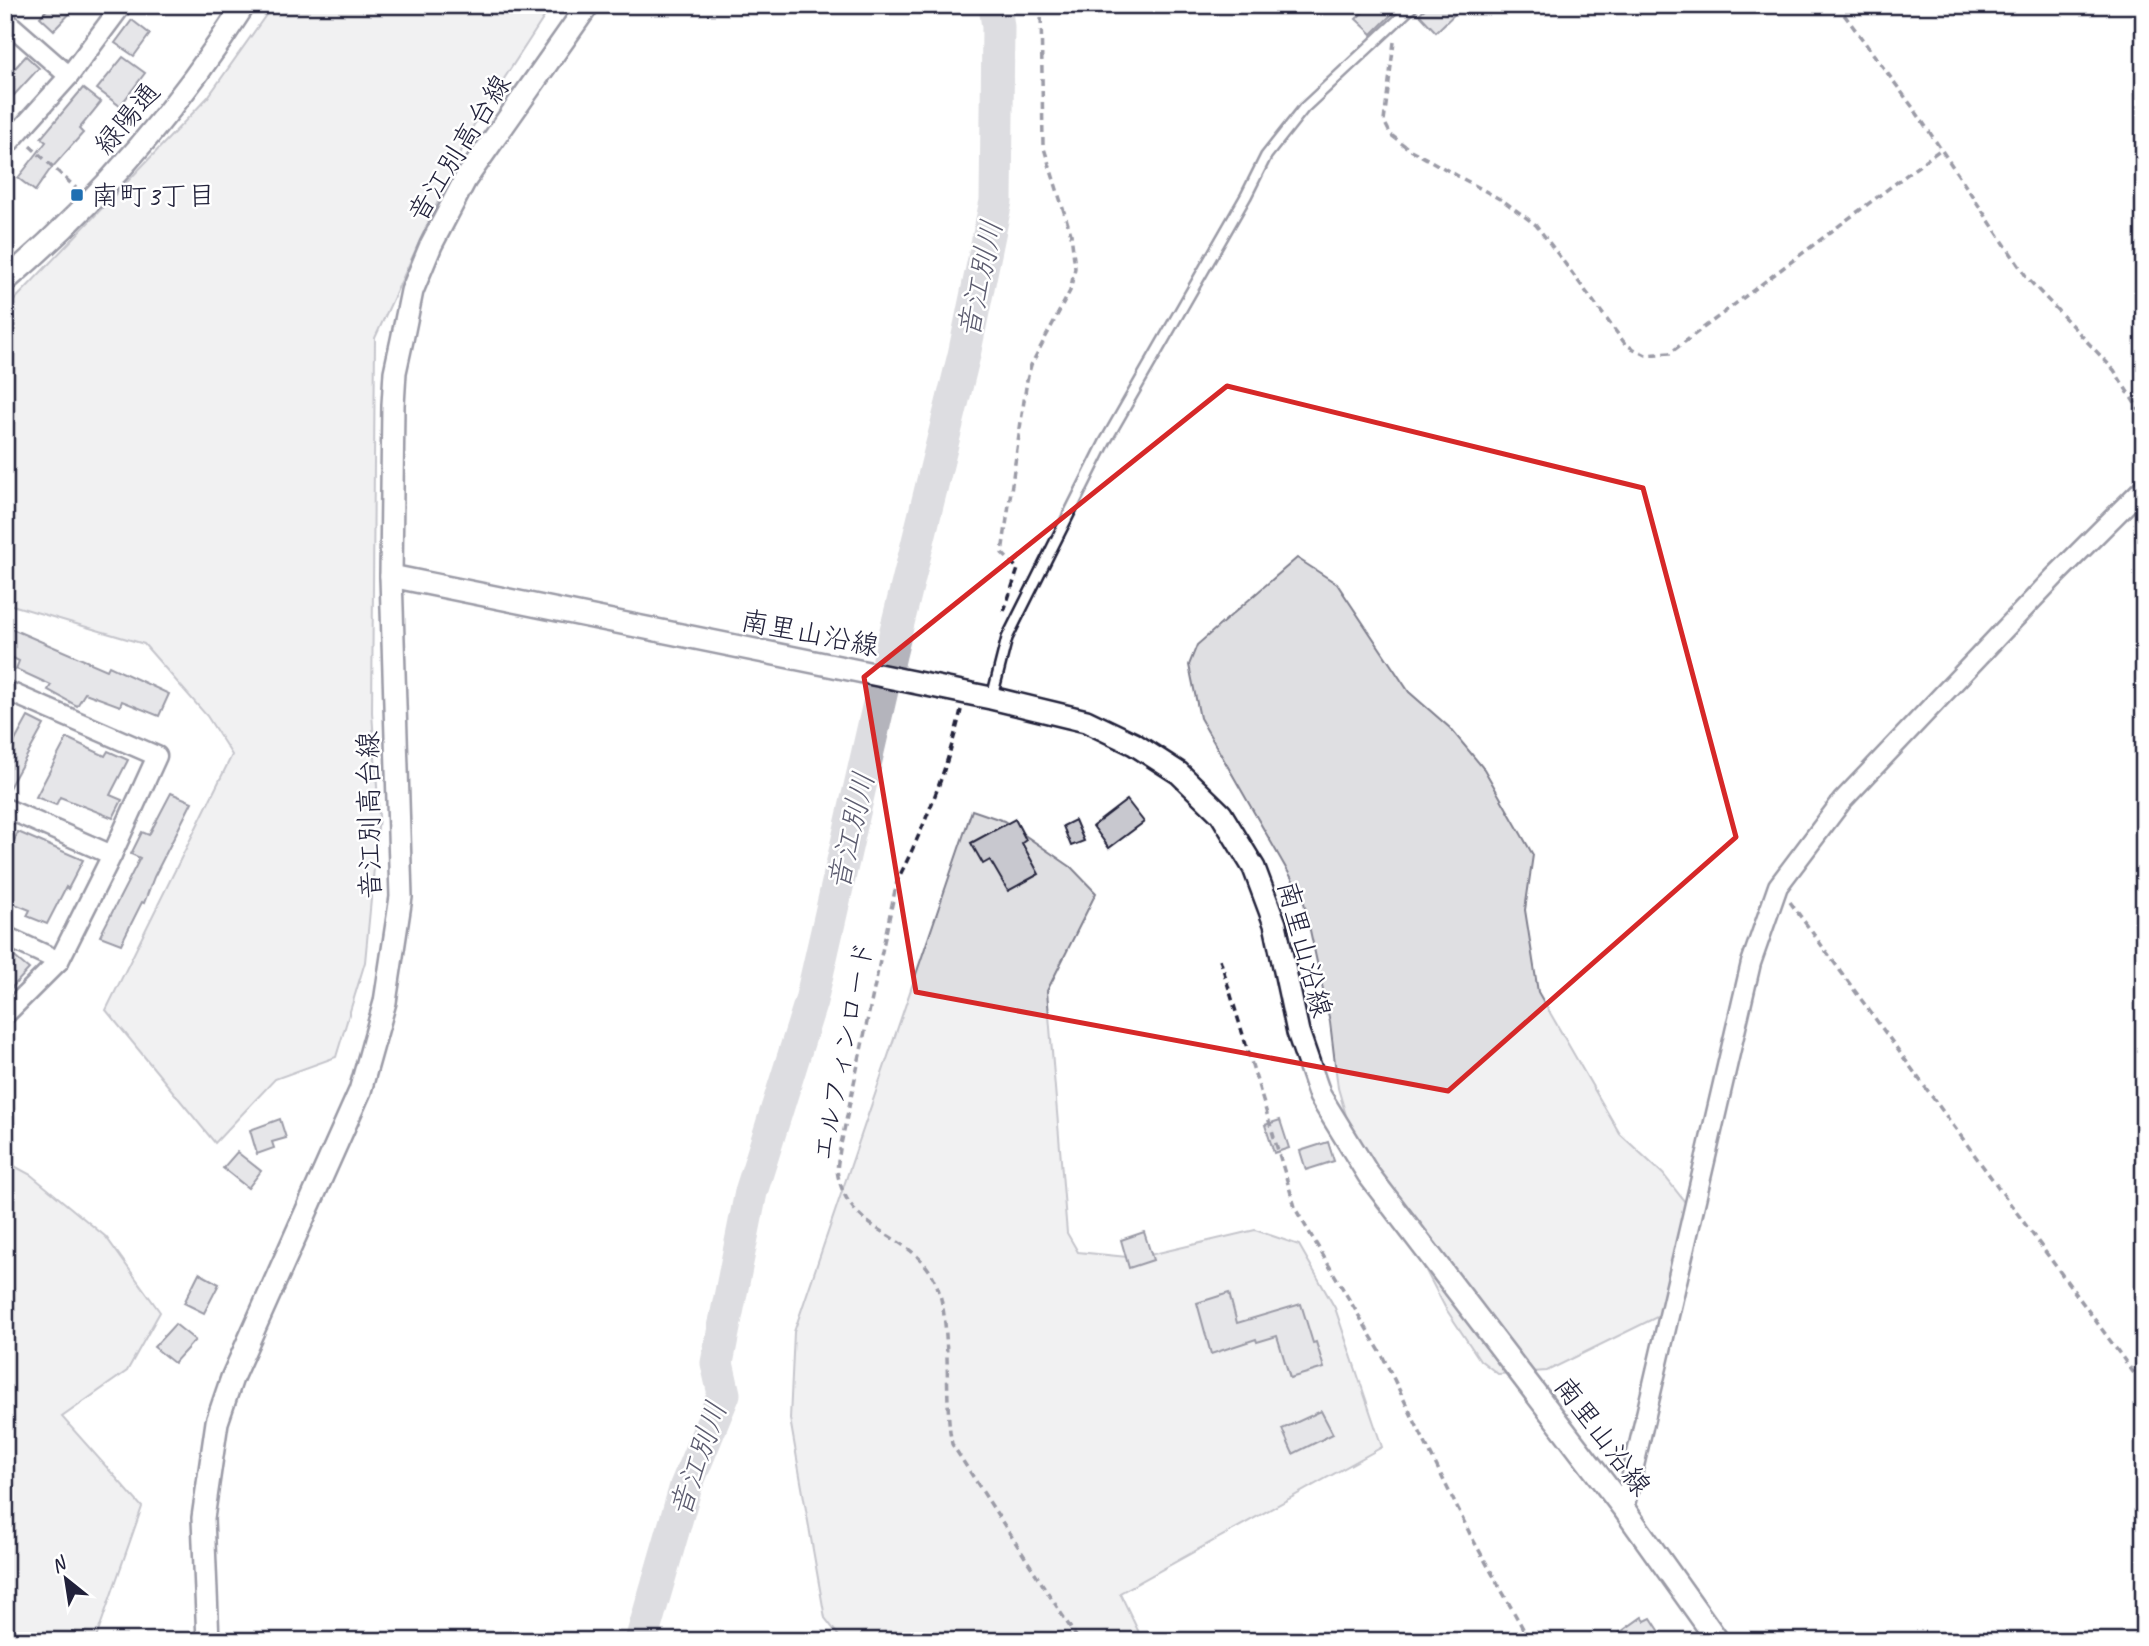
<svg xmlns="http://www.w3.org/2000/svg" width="2149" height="1646" font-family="Caveat,'Klee One',sans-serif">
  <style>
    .green { fill: #dfdfe2; stroke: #80808e; stroke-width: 2 }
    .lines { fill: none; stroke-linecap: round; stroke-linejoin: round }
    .river { stroke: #b4b4bc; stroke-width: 33 }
    .building { fill: #c8c8cf; stroke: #22223b; stroke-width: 2 }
    .service-casing { stroke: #22223b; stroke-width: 14 }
    .minor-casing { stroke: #22223b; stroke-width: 23 }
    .tertiary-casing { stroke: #22223b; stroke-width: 26 }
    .path { stroke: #22223b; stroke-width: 3.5; stroke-dasharray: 7 5; stroke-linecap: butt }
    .service { stroke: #fff; stroke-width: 9 }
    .minor { stroke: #fff; stroke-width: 18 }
    .tertiary { stroke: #fff; stroke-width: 21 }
    .marked { fill: none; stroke: #d62828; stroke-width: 5; stroke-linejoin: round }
    .poi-dot { fill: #1f6fb2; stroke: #fff; stroke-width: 2.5 }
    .labels { text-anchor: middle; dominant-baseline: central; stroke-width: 5; stroke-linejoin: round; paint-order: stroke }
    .street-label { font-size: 28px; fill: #22223b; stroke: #fff }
    .poi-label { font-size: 28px; fill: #22223b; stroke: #fff; text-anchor: start }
    .water-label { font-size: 30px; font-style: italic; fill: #5c5c6f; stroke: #fff }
  </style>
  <rect width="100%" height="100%" fill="#fff"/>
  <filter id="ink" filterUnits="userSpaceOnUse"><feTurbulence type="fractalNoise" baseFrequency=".0143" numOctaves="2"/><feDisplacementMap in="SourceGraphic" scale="14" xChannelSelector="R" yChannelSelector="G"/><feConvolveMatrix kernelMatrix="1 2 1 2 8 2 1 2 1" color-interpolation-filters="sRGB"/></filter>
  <g filter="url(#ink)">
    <g class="green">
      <path d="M273 5H552L472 128 375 338 372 712 379 816 365 962 336 1057 275 1079 215 1143 106 1010 232 755 207 716 144 644 5 603V310L208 97Z"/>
      <path d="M1297 558 1337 584 1409 692 1450 728 1484 769 1533 855 1525 910 1538 992 1620 1134 1663 1174 1698 1219 1663 1314 1547 1371 1498 1374 1480 1360 1446 1309 1348 1122 1338 1088 1330 1022 1303 898 1200 718 1189 665 1197 645Z"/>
      <path d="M972 810 1004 821 1071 867 1096 893 1047 991 1067 1233 1078 1252 1137 1258 1255 1230 1299 1245 1335 1308 1382 1447 1120 1593 1143 1641H826L838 1635 825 1618 790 1419 794 1332Z"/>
      <path d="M5 1161 31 1175 106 1237 160 1312 127 1371 62 1417 142 1507 95 1641H5Z"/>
    </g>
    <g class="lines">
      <path class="river" d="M641 1641 686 1486 724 1394 717 1363 751 1192 811 1001 890 655 964 355 996 201 998 27 995 5"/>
    </g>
    <g class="building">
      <path d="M51 5H78L54 30 40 17Z"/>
      <path d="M1370 5H1401L1372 34 1356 19Z"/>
      <path d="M1429 5H1464L1436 32 1419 14Z"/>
      <path d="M132 20 150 34 134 56 115 43Z"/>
      <path d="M26 56 39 68 5 105V79Z"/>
      <path d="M123 57 145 73 120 106 97 89Z"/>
      <path d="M83 88 101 102 79 129 83 133 49 171 35 191 18 178 46 142 41 138Z"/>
      <path d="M5 626 107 670 109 666 169 694 159 716 122 701 120 706 85 693 77 706 48 690 51 685 16 669 19 661 5 654Z"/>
      <path d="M28 717 44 725 5 795V759Z"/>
      <path d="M67 738 105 756 108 751 128 760 110 795 122 800 113 818 60 797 56 805 36 797Z"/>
      <path d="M171 793 192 802 154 877 144 903 142 902 121 944 100 936 140 858 131 854 142 832 149 835Z"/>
      <path d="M1127 800 1144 822 1109 848 1093 826Z"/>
      <path d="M1015 819 1026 840 1022 843 1039 874 1008 891 990 860 983 864 971 843Z"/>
      <path d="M1075 820 1084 841 1071 846 1063 826Z"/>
      <path d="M18 832 83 860 68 889 66 887 47 924 27 916 30 910 5 900V860Z"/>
      <path d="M5 949 29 969 5 995Z"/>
      <path d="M280 1119 286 1138 272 1142 274 1148 257 1154 250 1130Z"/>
      <path d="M1280 1120 1289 1148 1274 1153 1265 1125Z"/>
      <path d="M1328 1142 1334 1161 1306 1170 1300 1151Z"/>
      <path d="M237 1152 261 1171 248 1188 223 1168Z"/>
      <path d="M1144 1232 1153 1260 1129 1268 1121 1240Z"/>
      <path d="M199 1273 219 1284 204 1313 184 1303Z"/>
      <path d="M1229 1293 1237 1323 1301 1304 1313 1343 1316 1342 1324 1368 1290 1378 1277 1336 1257 1342 1256 1339 1211 1354 1197 1303Z"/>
      <path d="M175 1324 195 1340 174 1363 154 1347Z"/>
      <path d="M1321 1411 1333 1434 1293 1454 1282 1429Z"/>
      <path d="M1642 1617 1645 1621 1651 1618 1666 1641H1608Z"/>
    </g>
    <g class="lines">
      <defs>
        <path id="service" d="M992 697 1007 638 1105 442 1246 196 1266 156 1304 108 1414 5"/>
        <g id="minor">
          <path d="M5 20 69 76"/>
          <path d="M5 147 69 76 122 5"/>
          <path d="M5 690 157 756 112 855 59 961 5 1015"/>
          <path d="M5 808 112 855"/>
          <path d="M5 936 59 961"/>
          <path d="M1624 1509 1751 963 1778 886 1842 801 2055 576 2144 487"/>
        </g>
        <g id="tertiary">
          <path d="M5 281C99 201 178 109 244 5"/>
          <path d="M391 576 991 698 1086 721 1134 744 1179 773 1221 814 1254 868 1275 924 1298 1032 1320 1096 1368 1174 1624 1509 1718 1641"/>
          <path d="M208 1641 203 1518 217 1422 232 1378 360 1091 385 1002 401 897 391 576 393 405 395 372 402 340 412 291 431 245 465 180 588 5"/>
        </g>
      </defs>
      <use href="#service" class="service-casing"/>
      <use href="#minor" class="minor-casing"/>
      <use href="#tertiary" class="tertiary-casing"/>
      <g class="path">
        <path d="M1837 5 1914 109 2028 279 2114 370 2144 418"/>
        <path d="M1394 42 1384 121 1391 135 1409 149 1505 202 1536 225 1626 345 1646 355 1670 353 1941 149"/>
        <path d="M30 146 76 188"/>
        <path d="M1004 611 1018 569 1002 553 1027 380 1031 365 1070 291 1075 268 1071 234 1043 145 1041 5"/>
        <path d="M961 710C947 770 925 826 897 881L840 1149C839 1157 836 1168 838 1176 851 1232 902 1231 929 1270 956 1308 942 1395 952 1444L1079 1641"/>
        <path d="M1790 902 2144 1387"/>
        <path d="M1220 959 1296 1210 1381 1353 1471 1536 1530 1641"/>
      </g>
      <use href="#service" class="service"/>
      <use href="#minor" class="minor"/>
      <use href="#tertiary" class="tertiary"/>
    </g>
  </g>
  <path d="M0 0H2149V1646H0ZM1227 386 1643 488 1736 837 1448 1091 916 992 864 677Z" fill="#fff" fill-opacity=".55" fill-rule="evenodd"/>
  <path class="marked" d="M1227 386 1643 488 1736 837 1448 1091 916 992 864 677Z"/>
  <rect class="poi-dot" x="70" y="188" width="14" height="14" rx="3.5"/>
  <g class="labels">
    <g class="street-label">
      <text transform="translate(127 118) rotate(-50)">緑陽通</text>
      <text transform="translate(459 148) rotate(-58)">音江別高台線</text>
      <text transform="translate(810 633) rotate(11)">南里山沿線</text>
      <text transform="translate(369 815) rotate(-91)">音江別高台線</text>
      <text transform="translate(1305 949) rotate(75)">南里山沿線</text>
      <text transform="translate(843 1051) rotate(-79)">エルフィンロード</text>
      <text transform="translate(1603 1436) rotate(53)">南里山沿線</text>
    </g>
    <g class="poi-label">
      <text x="91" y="195">南町3丁目</text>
    </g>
    <g class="water-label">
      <text transform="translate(980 279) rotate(-78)">音江別川</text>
      <text transform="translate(851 831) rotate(-77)">音江別川</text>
      <text transform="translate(698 1459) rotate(-71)">音江別川</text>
    </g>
  </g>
  <rect width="2149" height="1646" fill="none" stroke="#fff" stroke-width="28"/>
  <rect x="14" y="14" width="2121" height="1618" fill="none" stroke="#22223b" stroke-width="2.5" filter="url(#ink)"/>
  <g transform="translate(66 1579) rotate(330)" stroke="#ffffff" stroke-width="5" paint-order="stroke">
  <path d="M0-5L12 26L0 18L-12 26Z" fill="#22223b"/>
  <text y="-10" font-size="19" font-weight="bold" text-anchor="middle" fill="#22223b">N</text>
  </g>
</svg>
